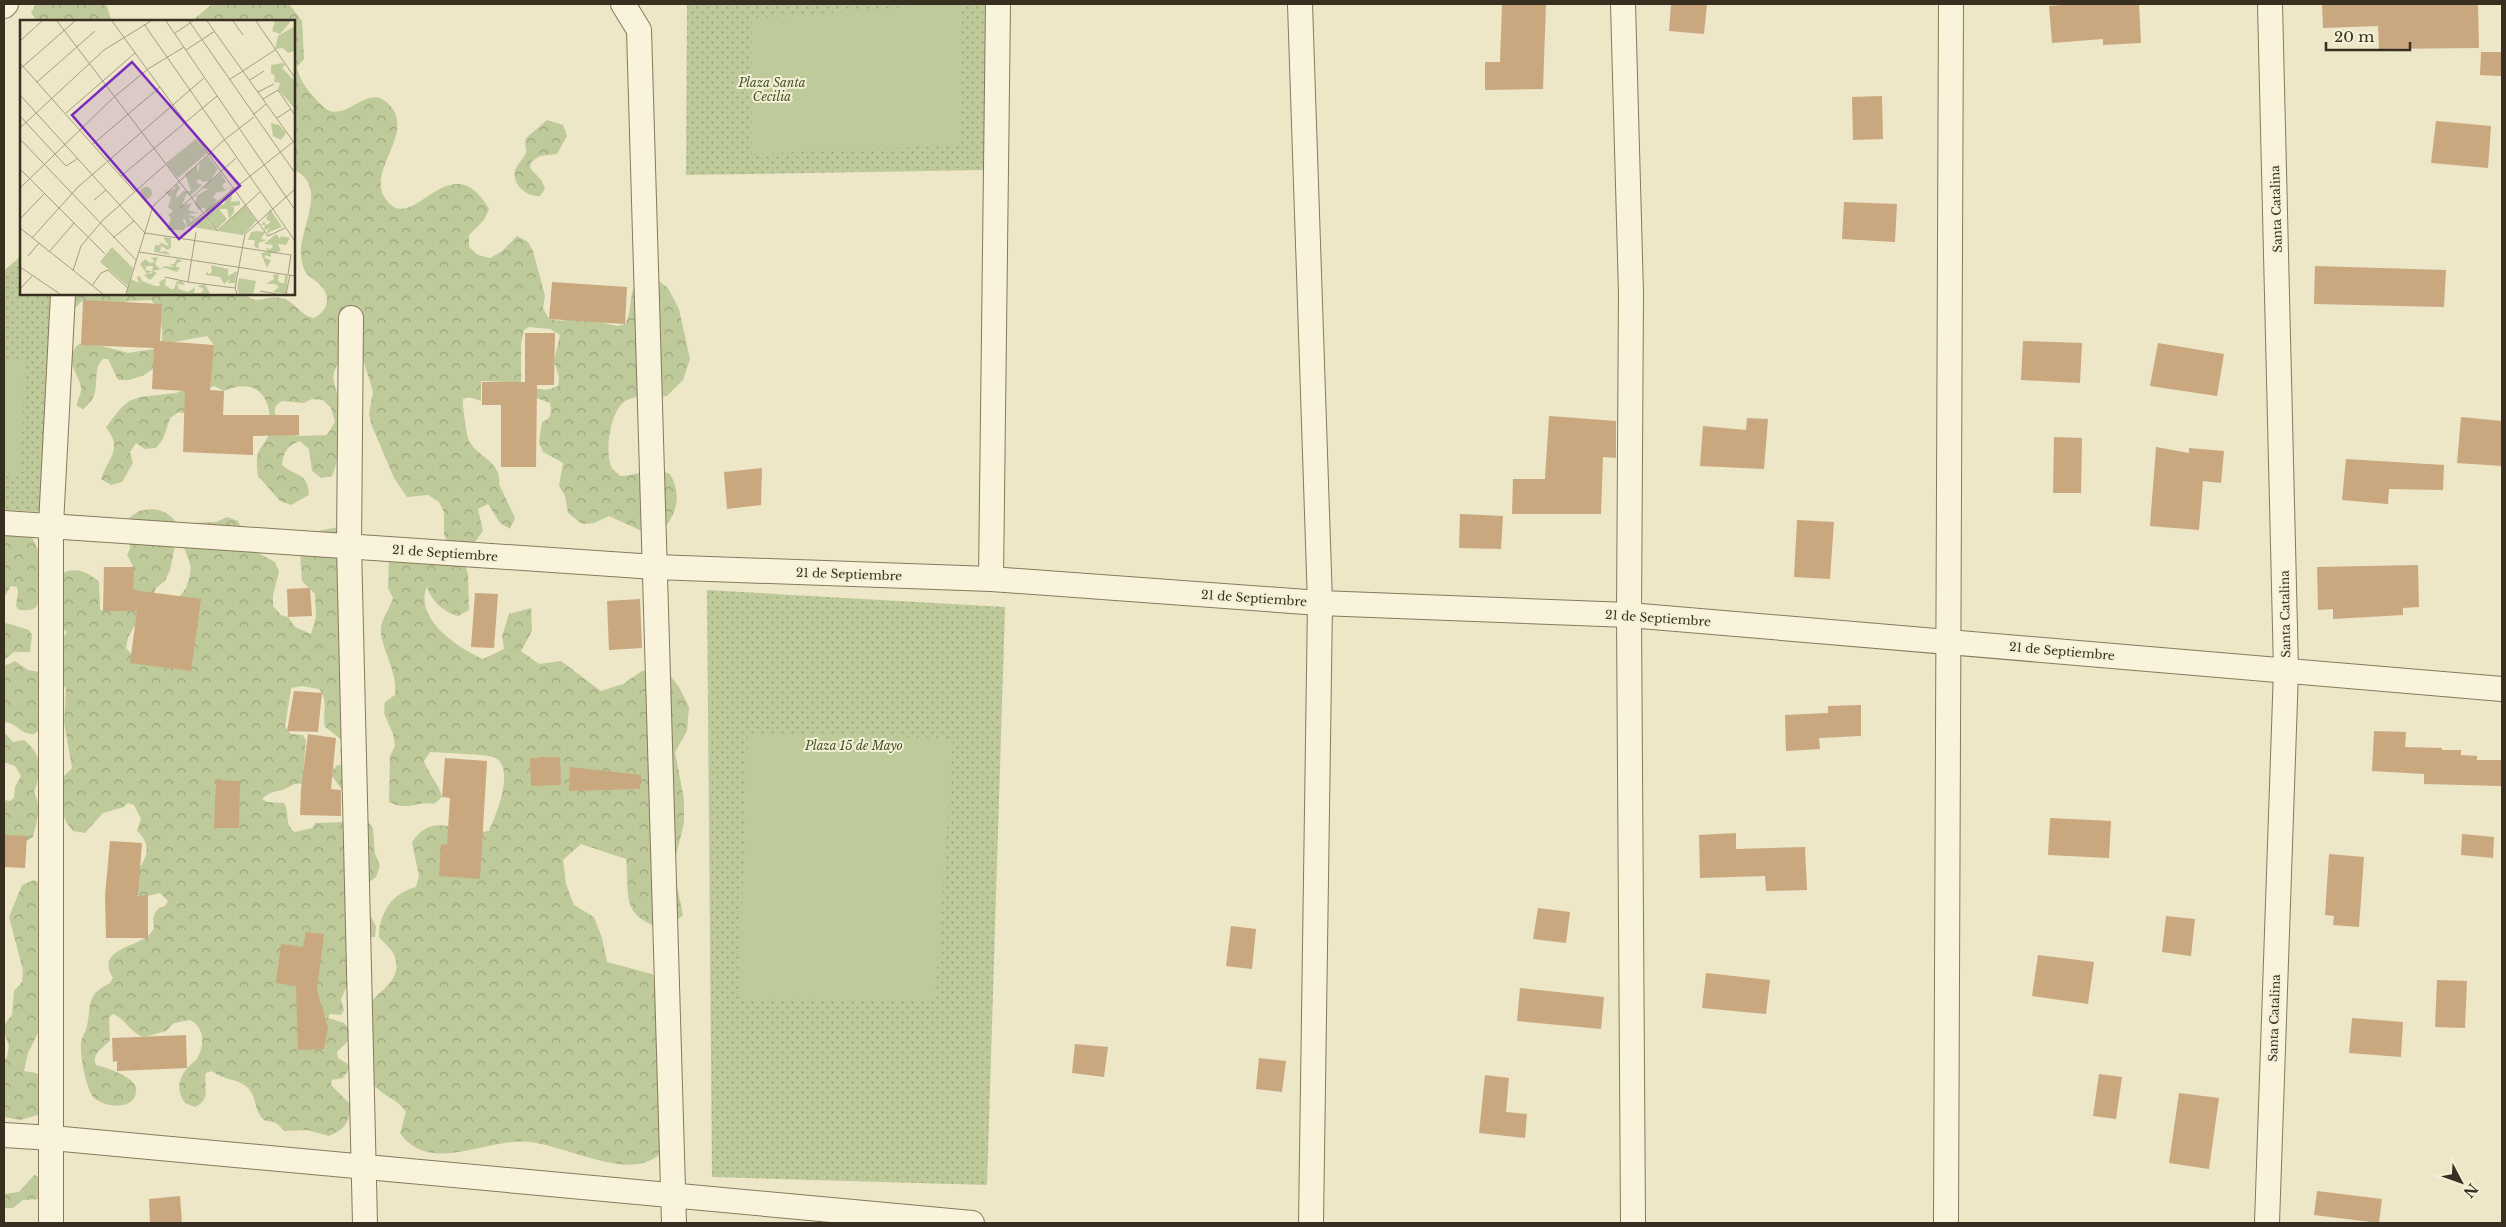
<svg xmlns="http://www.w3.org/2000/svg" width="2506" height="1227" font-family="'Libre Baskerville',serif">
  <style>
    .forest { fill: url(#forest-crowns); fill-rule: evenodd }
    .park { fill: url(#park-dots) }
    .pitch { fill: #bfca9b }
    .building { fill: #c9a87f }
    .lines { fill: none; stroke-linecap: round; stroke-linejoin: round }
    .street-casing { stroke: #88795d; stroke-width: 26 }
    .street { stroke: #f8f3da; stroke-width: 24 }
    .labels { text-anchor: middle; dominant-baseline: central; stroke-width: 4; stroke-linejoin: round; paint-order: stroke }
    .park-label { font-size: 12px; font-style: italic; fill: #435428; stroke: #f4f0d7 }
    .street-label { font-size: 12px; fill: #392f20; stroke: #f4f0d7 }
    .inset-road { fill: none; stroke: #a59d84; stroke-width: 1 }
    .view { fill: #7b2cbf; fill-opacity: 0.15; stroke: #7b2cbf; stroke-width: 2.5 }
    .inset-edge { fill: none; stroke: #392f20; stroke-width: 2.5 }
  </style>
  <defs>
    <pattern id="forest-crowns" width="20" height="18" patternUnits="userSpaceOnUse" patternTransform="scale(1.25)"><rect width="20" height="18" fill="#bfca9b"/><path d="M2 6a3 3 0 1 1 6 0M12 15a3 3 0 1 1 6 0" fill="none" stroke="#9ca47e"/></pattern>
    <pattern id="park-dots" width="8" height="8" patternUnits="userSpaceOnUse" patternTransform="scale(1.25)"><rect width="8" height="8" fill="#bfca9b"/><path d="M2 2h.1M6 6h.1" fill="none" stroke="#9ca47e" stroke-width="1.8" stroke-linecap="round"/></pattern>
  </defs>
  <rect width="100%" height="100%" fill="#ede6c7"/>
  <g class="forest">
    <path d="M36 4H106L112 21H37L31 13Z"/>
    <path d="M212 4H289L302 21 304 59 297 67C300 80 305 87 313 96 318 101 324 109 330 111 351 118 371 79 392 108 414 138 360 176 390 204 416 229 452 144 489 209L484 220 469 235V247L478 255 490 258 501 252 517 236 528 242 533 251 545 296 543 308 549 319 561 321 572 316 618 326 625 324C636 304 623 286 650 274L668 288 679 309 690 359 683 380 667 396C653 397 637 394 625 401 610 411 604 453 612 468 613 470 618 473 620 476 638 476 652 465 670 474 681 492 678 512 665 527L644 532 609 516 594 523 582 524 568 513 565 496 559 486 563 463 543 452 539 442 542 422C551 419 552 413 550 403L509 388 507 382 481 381V401L469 397 463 399C462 405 467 437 469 441 478 458 502 461 499 484L515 518 510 529 500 523 488 504 478 509 483 531 470 549 449 545 444 535V512L439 502 428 495 407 497 394 478 372 426 369 414 373 392 363 359 340 361C326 380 339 387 339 406 340 428 341 456 332 476L321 478 312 471 309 449 300 441C287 445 284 452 282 465 296 477 308 472 309 495L291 505 280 501 258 476C257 469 256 460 258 453 261 445 268 441 269 432 274 399 258 376 224 391L214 386 205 390 190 415 179 412 170 418 163 439 156 448 145 449 136 443 130 452 133 463 122 482 111 485 101 479C109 456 123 450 106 427L120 409 129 401 140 397 176 393 190 387 212 361 214 345 207 336 174 342 153 369 144 375 129 380H118L108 359H103C89 373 105 394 83 409L77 406C77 399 82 394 81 387 78 373 67 365 74 350 77 344 81 343 87 342L128 353 160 348C165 337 161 308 151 300L129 301 118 304 83 300 75 308 70 307 65 294H244C260 307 265 294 281 298 294 300 300 315 313 318 326 313 332 299 322 287 318 282 312 279 307 274 303 269 302 262 301 256 298 229 330 187 294 170V21H192ZM529 327 550 329 560 335 554 361 559 377 558 386C545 393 534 388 521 383V344L524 330ZM312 399 323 400 331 408 335 422 327 435 302 436 282 434C278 422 268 408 282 401L304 403Z"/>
    <path d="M547 120 563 125 567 136 557 154 540 156 531 162 530 168 542 181 545 189 540 196C527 197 512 185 515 171 517 164 523 160 526 153 527 149 524 143 526 138Z"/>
    <path d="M151 509C165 510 171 515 179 526L170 570 165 581 156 588 143 620 134 627 128 637 126 648 134 657 186 588C188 581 192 572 190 564 184 545 177 541 192 523L216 522 227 517 238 521 254 551 275 562 279 572 273 595V606L281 615 288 617 295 627 311 634 316 617 315 594 302 581C299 542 296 533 340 527V634L338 640 341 651 345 756 340 752 342 740 325 727C322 713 329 701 319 689L302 686 291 688 285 727 291 734 303 735 306 740 302 784C292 782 291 788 282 790 274 792 269 792 262 799L267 802 284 803C290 813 284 825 295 832L312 828 315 823 344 822 345 794 332 776 333 770 337 765H343L364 815 373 829 375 853 380 866 376 877 367 884V910L376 926 375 937H369L341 999 344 1010 341 1015 330 1014 328 1018 344 1023 349 1029V1040L337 1052 338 1058 348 1064 349 1069 343 1078 332 1080 331 1085 351 1105C348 1123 347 1128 329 1136L307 1130 285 1131C282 1129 279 1125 276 1123 271 1120 266 1123 262 1118 253 1108 258 1098 247 1087 239 1079 223 1080 212 1071L206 1073C203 1087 212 1099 195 1107L185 1103C175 1090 179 1076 190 1065 193 1062 196 1061 198 1057 205 1044 204 1027 190 1020L174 1023 166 1031 144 1037C131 1034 126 1019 113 1014L109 1017 110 1040C103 1049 91 1053 96 1065 108 1068 135 1077 136 1089 138 1111 105 1108 94 1098 86 1089 80 1056 81 1044 81 1038 86 1032 87 1026 92 1002 86 995 110 983L113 978C93 945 146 949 154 928 152 918 154 908 165 906L168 901 160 893 143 897 138 895 133 876C146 861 154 846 137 831L141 819 134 805 128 803 124 807 103 813 85 833 73 831 66 822 62 811 61 800 64 776 72 768 64 722 66 688 60 684 57 646 67 632 50 618 54 579C69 566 84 568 99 582L100 610H133V566L127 555 130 549 129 518 139 511Z"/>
    <path d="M4 526 31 535 38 550 43 553C42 566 45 601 35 608 30 611 24 610 19 610L16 606 18 593 17 587 11 586 4 597Z"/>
    <path d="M389 554 465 564 468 575 469 610 458 616C444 612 432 602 427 587 413 619 460 649 483 659L504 649 502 636 509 614 531 608 532 631 521 651 539 664 561 661 601 691 623 684 642 671 665 669 679 687 689 707 687 731 675 752 684 799V823L673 868 683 915 666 930C620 915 630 901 626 859L581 844 563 860 566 884 574 905 594 917 602 938 607 962 652 974 666 990V1150C660 1154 653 1160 646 1162 614 1173 564 1146 530 1142 489 1137 430 1176 400 1133L406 1112C397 1098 382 1096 372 1083L369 1004C382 989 404 978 394 955 392 949 383 942 379 937 379 913 392 893 416 887L419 876 412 842C435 809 457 836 489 831 496 815 515 770 496 758 489 754 442 753 430 752L424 761C429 775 439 784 442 797L434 804C414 800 411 812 389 802L390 756 395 746 393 734 384 713 385 702 395 695C398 669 379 647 381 627 383 616 390 608 393 598L388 588Z"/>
    <path d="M6 623 29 630 32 635 30 652H14L4 660V627Z"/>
    <path d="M15 661 28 670 39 672 43 676 44 726 34 734C21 735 16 722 4 722V666Z"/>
    <path d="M4 732 13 742 24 740C43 755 42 771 34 792 42 809 37 820 33 837L23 843 6 839 4 834V800L10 801 14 798 15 787 21 776 15 766 4 762Z"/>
    <path d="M34 880 44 884 38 947 46 956 42 1025 28 1053 24 1071 36 1073 45 1079 41 1114 20 1120 4 1117V1060L7 1057 9 1046 5 1035V1024L12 1015 14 991 22 982 23 970 9 917 22 885Z"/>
    <path d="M34 1175 40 1177 41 1199 23 1200 13 1208H4V1194L19 1192Z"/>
  </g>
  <g class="park">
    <path d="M687 4H987L986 170 686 175Z"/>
    <path d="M21 256V294H52L39 512 4 510V271Z"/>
    <path d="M707 590 1005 607 987 1185 712 1177Z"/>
  </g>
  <g class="pitch">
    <path d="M945 4H962L961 145 752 154V19Z"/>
    <path d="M4 359H25L20 474 4 475Z"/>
    <path d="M748 733 953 739 935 1001 739 999Z"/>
  </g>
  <g class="building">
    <path d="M1502 4H1546L1543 89 1485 90V62H1500Z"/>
    <path d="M1671 4H1707L1704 34 1669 31Z"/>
    <path d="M2073 4H2139L2141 43 2103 45V39L2052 43 2049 6Z"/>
    <path d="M2322 4H2478L2479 48 2379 49 2378 26 2323 28Z"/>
    <path d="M2481 52H2502L2501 76 2480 75Z"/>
    <path d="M1882 96 1883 139 1853 140 1852 97Z"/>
    <path d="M2436 121 2491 126 2488 168 2431 163Z"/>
    <path d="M1844 202 1897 204 1895 242 1842 239Z"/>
    <path d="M2315 266 2446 270 2444 307 2314 304Z"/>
    <path d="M552 282 627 287 625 324 549 319Z"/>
    <path d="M83 300 162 304 160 341 214 345 210 390 224 391 223 415H299V435L253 436V455L183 452 185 391 152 389 154 348 81 345Z"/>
    <path d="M525 333H555L554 385H537L536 467H501V405H482V382H525Z"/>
    <path d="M2023 341 2082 343 2080 383 2021 380Z"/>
    <path d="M2158 343 2224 354 2217 396 2150 386Z"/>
    <path d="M1549 416 1616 421V458L1603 457 1601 514H1512L1513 479H1545Z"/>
    <path d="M2461 417 2502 421V466L2457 463Z"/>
    <path d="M1747 418 1768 419 1764 469 1700 466 1703 426 1746 430Z"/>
    <path d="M2054 437 2082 438 2081 493H2053Z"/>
    <path d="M2156 447 2189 453V448L2224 451 2221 483 2203 481 2199 530 2150 526Z"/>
    <path d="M2346 459 2444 465 2443 490 2389 489 2388 504 2342 500Z"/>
    <path d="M762 468 761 505 727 509 724 472Z"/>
    <path d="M1460 514 1503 516 1501 549 1459 548Z"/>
    <path d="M1797 520 1834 522 1830 579 1794 577Z"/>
    <path d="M2418 565 2419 607 2403 608V615L2333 619V609L2318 610 2317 567Z"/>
    <path d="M104 567H134L133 590 201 599 191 671 130 663 137 611H103Z"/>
    <path d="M310 588 312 616 288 617 287 589Z"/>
    <path d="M475 593 498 594 494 648 471 647Z"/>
    <path d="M640 599 642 648 609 650 607 601Z"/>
    <path d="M294 691 322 693 318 732 287 731Z"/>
    <path d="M1861 705V736L1819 738 1820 749 1786 751 1785 715 1828 713V706Z"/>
    <path d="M2374 731 2406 732 2405 747 2442 748V750H2461V755L2477 756V760H2502V786L2424 784V774L2372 771Z"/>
    <path d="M308 734 336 738 331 789 341 790V816L300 815 301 789Z"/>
    <path d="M560 757 561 785 531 786 530 758Z"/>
    <path d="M445 758 487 761 480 879 439 876 441 844 447 845 450 798 442 797Z"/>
    <path d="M570 767 641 775 640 789 569 791Z"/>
    <path d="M216 780 240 781 239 828H214Z"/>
    <path d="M2050 818 2111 821 2109 858 2048 855Z"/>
    <path d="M1736 833V849L1805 847 1807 890 1766 891 1765 876 1700 878 1699 835Z"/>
    <path d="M2462 834 2494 837 2493 858 2461 855Z"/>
    <path d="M4 835 27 836 25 868 4 867Z"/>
    <path d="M110 841 142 843 138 896 148 895V938H106L105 896Z"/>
    <path d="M2329 854 2364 857 2359 927 2333 925 2334 916 2325 915Z"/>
    <path d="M1538 908 1570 912 1566 943 1533 939Z"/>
    <path d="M2166 916 2195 919 2191 956 2162 952Z"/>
    <path d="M1231 926 1256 929 1252 969 1226 966Z"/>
    <path d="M306 932 324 934 317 990 328 1028 324 1049 298 1050 296 986 276 983 281 944 303 947Z"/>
    <path d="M2038 955 2094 962 2088 1004 2032 996Z"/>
    <path d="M1706 973 1770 980 1766 1014 1702 1008Z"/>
    <path d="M2437 980 2467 981 2465 1028 2435 1027Z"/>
    <path d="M1520 988 1604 997 1601 1029 1517 1021Z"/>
    <path d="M2352 1018 2403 1022 2401 1057 2349 1053Z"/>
    <path d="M186 1035 187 1068 117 1071V1061L113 1062 112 1038Z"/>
    <path d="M1075 1044 1108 1047 1104 1077 1072 1073Z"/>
    <path d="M1259 1058 1286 1061 1282 1092 1256 1089Z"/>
    <path d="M2099 1074 2122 1077 2116 1119 2093 1116Z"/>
    <path d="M1485 1075 1509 1078 1506 1112 1527 1114 1525 1138 1479 1133Z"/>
    <path d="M2179 1093 2219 1098 2209 1169 2169 1163Z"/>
    <path d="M2317 1191 2382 1199 2379 1223 2314 1215Z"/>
    <path d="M180 1196 182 1223H150L149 1199Z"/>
  </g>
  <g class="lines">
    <defs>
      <g id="street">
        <path d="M623 4 639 30 674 1223"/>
        <path d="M1300 4 1320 603 1311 1223"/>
        <path d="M1623 4 1631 293 1629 615 1633 1223"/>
        <path d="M4 6 6 4"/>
        <path d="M351 318 349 546 365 1223"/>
        <path d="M4 523 655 567 991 579 1320 603 1629 615 2502 689"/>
        <path d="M991 579 998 4"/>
        <path d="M4 1135 52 1138 972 1223"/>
        <path d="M51 1223V525L63 294"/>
        <path d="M1946 1223 1951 4"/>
        <path d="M2267 1223 2286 670 2270 4"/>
      </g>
    </defs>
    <use href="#street" class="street-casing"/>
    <use href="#street" class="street"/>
  </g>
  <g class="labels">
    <g class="park-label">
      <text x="772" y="82">Plaza Santa<tspan x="772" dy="14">Cecilia</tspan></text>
      <text x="854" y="745">Plaza 15 de Mayo</text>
    </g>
    <g class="street-label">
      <text transform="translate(2276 209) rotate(-92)">Santa Catalina</text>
      <text transform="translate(445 553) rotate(4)">21 de Septiembre</text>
      <text transform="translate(849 574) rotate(2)">21 de Septiembre</text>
      <text transform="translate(1254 598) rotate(4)">21 de Septiembre</text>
      <text transform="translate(2285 614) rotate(-91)">Santa Catalina</text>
      <text transform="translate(1658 618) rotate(4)">21 de Septiembre</text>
      <text transform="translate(2062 651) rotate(5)">21 de Septiembre</text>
      <text transform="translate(2274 1018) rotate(-88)">Santa Catalina</text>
    </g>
  </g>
  <g transform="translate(20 20)">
    <rect width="275" height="275" fill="#ede6c7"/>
    <path d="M255 1H269L270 2 260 14 252 11ZM275 6V31L268 33 263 28 255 29 258 16ZM263 43 265 45 262 48 275 61V89L258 69 260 63 254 62 255 56 251 53V45ZM251 103 259 105 266 113 261 120 253 116ZM188 136 198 149 190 161 201 153 206 162 202 165 205 170 210 166 205 171 197 172 193 177 197 180 191 187 199 181 201 185 204 184 206 180H202L212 168 215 172 205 178 212 175 211 182 220 181V185L209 187H214V192L209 199 207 189H199L207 199 196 210 190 200H187L185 187 179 190 175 185 177 176 171 179 188 169 182 168 189 161 183 162 179 159 176 162 182 165 170 176 167 173 162 185 172 183 168 190 179 193 167 194 176 197 173 200 169 196 171 202 167 205 165 199 162 200 166 205 164 210H147L151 198 148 195 153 191 148 187 151 178 145 172 155 169 156 163 160 168 156 174 157 178 163 171H171L165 154 177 146 178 154 180 143ZM250 189 262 207 249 212V216L247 211 250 208 244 210 245 205H241L244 201 246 205 251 202 246 199ZM237 211 245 212 241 219 247 220 238 223 239 229 234 226 235 220H228L231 212ZM256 214 260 219 261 216 270 218 266 225 258 224 261 231 251 233V237L245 235V238L251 240 247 248 241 233 250 232 245 228 251 229 253 225 244 224ZM143 217 151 218V227L148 230 141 226 140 232 146 231 151 235 134 232 135 225H141L139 222 149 226ZM138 237 135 244 140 249 145 246 154 247 150 244H154L157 239 163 241 157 243 156 247H160L157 252 145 248 133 251 137 253 130 260 124 255 132 253 133 246H127L125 250 132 251 127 254 120 244 125 239 130 243 135 242 131 238ZM191 245 208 249V256L217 251 215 263H208L210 259 204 264 200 257 186 255V251L189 254 192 252ZM259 254 258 261 261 263H264L265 255 268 256 266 274 253 272 259 267 255 264H246L254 259 253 255ZM120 256 122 261 135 266H140L139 262 146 258 145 265 151 269H154L157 261H162L165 265 157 264 159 269 168 272 175 267 174 273H181L184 269 177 266 185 264 190 274H106L111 259 119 263 117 257Z" fill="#bfca9b"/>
    <path d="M176 119 187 133 158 158 146 143ZM225 185 236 201 223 215 198 211ZM183 195 196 211 168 206ZM92 227 113 248 108 266 80 242ZM219 258 236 261 233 274H219L217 268Z" fill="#bfca9b"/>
    <path d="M169 129 177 139 163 150 155 140ZM120 173a6 6 0 1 1 12 0a6 6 0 1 1-12 0ZM222 189 234 200 223 212 212 203ZM92 229 105 242 99 252 89 248 91 245 85 238Z" fill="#bfca9b"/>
    <path class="inset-road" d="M37 1 197 211 240 172M92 1 248 216 265 208M146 1 275 190M169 1 275 153M187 1 275 124M213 1 223 15M236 1 275 58M124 4 275 221M155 13 173 1M0 21 22 1M166 30 195 11M0 43 114 171M0 49 55 1M209 60 255 30M230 60 244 51M17 62 75 11M238 72 254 64M0 75 125 213 271 235 268 254M243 79 258 70 275 95M46 93 115 33M233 95 246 84M0 96 46 146 57 139M257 98 271 89M0 108 84 30 131 1M0 119 116 240M73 124 140 67M0 149 85 234M101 156 197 76M0 168 94 77 128 49 164 27M74 180 86 170M160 188 216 138M0 199 25 173M166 207 273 122M0 208 83 274M176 212 168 262 215 268M12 218 58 167 184 58M93 218 114 201M29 232 54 203M119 232 275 256M8 236 19 223M0 247 40 274M53 251 61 226 83 200 145 145M145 257 168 262M72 266 81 253 88 250 108 268M0 269 12 256M240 271 257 274M106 274 133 186 204 120 234 97M217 274 215 268 225 214 275 169M266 274 270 255"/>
    <path class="view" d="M112 42 220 166 159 219 52 95Z"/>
    <rect width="275" height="275" class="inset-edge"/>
  </g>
  <rect width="2506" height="1227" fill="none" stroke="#392f20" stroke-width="10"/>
  <g transform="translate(2461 1182) rotate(131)" stroke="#f4f0d7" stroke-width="4" paint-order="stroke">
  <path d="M0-4L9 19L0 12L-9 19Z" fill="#392f20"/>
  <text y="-8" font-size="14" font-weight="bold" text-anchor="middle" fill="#392f20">N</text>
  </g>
  <path d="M2326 42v8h84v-8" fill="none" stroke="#392f20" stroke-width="2.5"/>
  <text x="2334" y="42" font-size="15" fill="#392f20" stroke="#f4f0d7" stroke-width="4" paint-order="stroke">20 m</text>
</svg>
